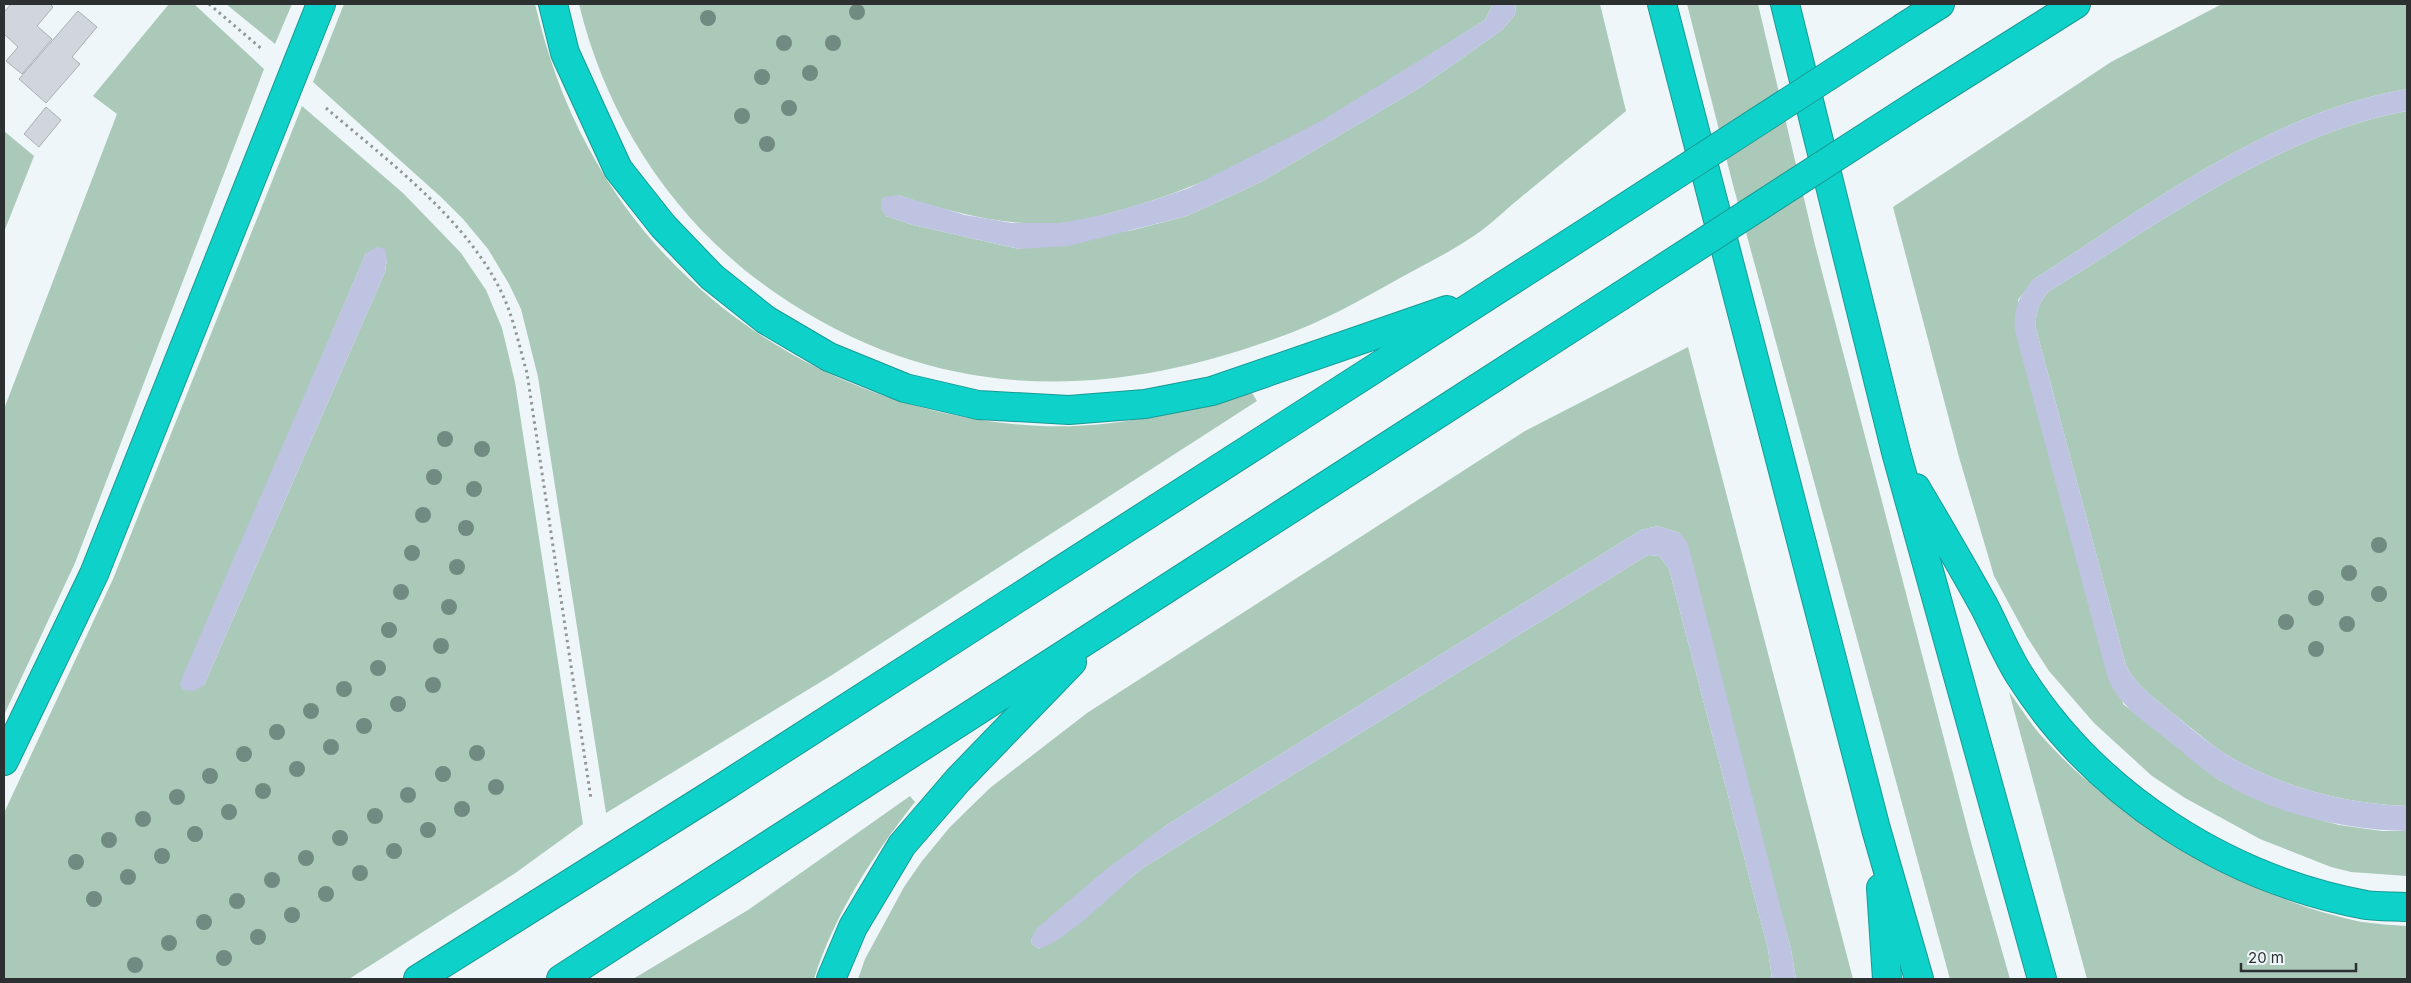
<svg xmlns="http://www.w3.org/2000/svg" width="2411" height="983" font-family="Inter,sans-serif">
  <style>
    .green { fill: #abc9b8; fill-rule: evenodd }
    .water { fill: #bdc3e1 }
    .building { fill: #d0d6db; stroke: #aaafb5 }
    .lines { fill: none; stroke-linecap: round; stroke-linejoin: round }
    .highway-casing { stroke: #189994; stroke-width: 30 }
    .path { stroke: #909698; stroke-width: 3; stroke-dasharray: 2.5 4; stroke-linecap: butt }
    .highway { stroke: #0ed2c9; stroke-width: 28 }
    .highway-bridge-casing { stroke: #189994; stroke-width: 30; stroke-linecap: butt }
    .highway-bridge { stroke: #0ed2c9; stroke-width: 28 }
    .tree { fill: #6f8b82 }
  </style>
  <rect width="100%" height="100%" fill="#eef6f9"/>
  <g class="green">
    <path d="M169 4H194L264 69 75 563 4 715V409L117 114 93 96Z"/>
    <path d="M226 4H292L275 44Z"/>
    <path d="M344 4H535C547 54 563 101 588 147 676 314 856 418 1042 426 1114 429 1183 411 1252 393L1257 401 832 675 606 813 538 377 521 309 509 284 488 249 463 219 442 198 313 82Z"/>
    <path d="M579 4H1493L1485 20C1375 88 1264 167 1138 205 1113 212 1087 221 1061 223 1004 227 951 212 898 195L886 216 913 225 1019 249 1133 230 1187 216 1259 183 1421 87 1502 30 1515 15 1516 4H1600L1626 111C1591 140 1555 169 1520 198 1503 212 1487 228 1469 239 1447 254 1423 265 1400 278 1361 300 1320 323 1277 338 1102 402 935 402 777 294 677 226 607 121 579 4Z"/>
    <path d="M1687 4H1758L1815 245 1972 846 2010 979H1950L1733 185Z"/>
    <path d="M2222 4H2407V89C2269 112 2149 205 2034 279L2018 300 2123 704 2219 780 2257 799 2298 814 2339 825 2382 831H2407V876L2351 872 2331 867 2260 839 2185 798 2152 776 2094 723 2049 671 2027 637 1994 576 1959 457 1893 207 2111 62Z"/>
    <path d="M302 106 403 193 461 253 486 290 502 328 515 382 583 824 514 874 349 979H4V813L113 579ZM366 253 387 259 385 272 204 685H181Z"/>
    <path d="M2407 111V806C2347 804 2285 788 2232 758 2210 745 2191 727 2171 712 2154 697 2133 684 2125 662L2036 329C2035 314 2038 304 2048 292 2157 225 2281 133 2407 111Z"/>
    <path d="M4 131 34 156 4 232Z"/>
    <path d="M1688 347 1853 979H1796L1791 949 1680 533 1658 526 1641 530 1165 826 1031 939 1032 944 1039 949 1083 920 1141 869 1648 555 1659 556 1669 569 1768 949 1772 979H858L865 959 904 887 922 861 950 827 990 788 1087 713 1525 431Z"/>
    <path d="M2009 692C2019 705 2028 720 2038 732 2113 819 2249 900 2362 922 2377 924 2392 925 2407 926V979H2087Z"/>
    <path d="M910 796 915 802C873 855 834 915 814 979H633L748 910Z"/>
  </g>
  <g class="water">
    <path d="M1493 4H1516L1515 15 1502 30 1421 87 1259 183 1187 216 1068 246 1019 249 913 225 886 216 881 209V201L884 197 898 195 965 215 1012 223H1061L1107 214 1154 200 1189 188 1321 121 1485 20Z"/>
    <path d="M2407 89V111C2281 133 2157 225 2048 292 2038 304 2035 314 2036 329L2125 662C2133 684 2154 697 2171 712 2191 728 2210 745 2232 758 2285 788 2347 804 2407 806V831C2345 830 2272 814 2219 780 2201 769 2184 753 2168 740 2143 721 2121 707 2108 679L2015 331C2013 309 2019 295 2034 279 2149 205 2269 112 2407 89Z"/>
    <path d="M377 247 385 249 387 259 385 272 204 685 194 691 183 690 180 685 184 673 366 253Z"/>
    <path d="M1658 526 1680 533 1688 544 1791 949 1796 979H1772L1768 949 1669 569 1659 556 1648 555 1141 869C1117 890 1066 941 1039 949L1032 944 1031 939 1037 928 1105 870 1165 826 1641 530Z"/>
  </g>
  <g class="building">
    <path d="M11 4H50L53 7 37 26 52 39 22 74 6 61 18 47 4 34V12Z"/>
    <path d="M78 11 97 27 72 57 80 64 46 103 19 79Z"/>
    <path d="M46 107 61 120 39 147 24 134Z"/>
  </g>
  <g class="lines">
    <defs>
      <g id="highway">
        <path d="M553 4 565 53 618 169 663 226 712 277 766 320 829 357 905 388 978 405 1069 410 1145 404 1212 391 1447 310"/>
        <path d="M1662 4 1876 829 1919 979"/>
        <path d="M1785 4 1896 452 2042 979"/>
        <path d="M1904 27 1940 4"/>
        <path d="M1922 101 2076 4"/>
        <path d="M1916 488C1939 527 1962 566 1984 606 1996 629 2006 654 2020 676 2096 796 2227 879 2366 905 2379 907 2394 906 2407 907"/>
        <path d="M4 761 94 574 321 4"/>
        <path d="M1881 888 1887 979"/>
        <path d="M418 979 722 788 1601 223"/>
        <path d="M561 979 1619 297"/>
        <path d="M831 979 853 927 902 845 958 780 1072 662"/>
      </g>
    </defs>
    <use href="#highway" class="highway-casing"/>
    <g class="path">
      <path d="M209 4 263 50"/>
      <path d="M326 108C389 162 471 222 505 300 515 324 520 349 527 373L591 799"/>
    </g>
    <use href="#highway" class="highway"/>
    <defs>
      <g id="highway-bridge">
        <path d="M1601 223 1904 27"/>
        <path d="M1619 297 1922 101"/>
      </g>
    </defs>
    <use href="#highway-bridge" class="highway-bridge-casing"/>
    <use href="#highway-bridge" class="highway-bridge"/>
  </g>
  <g class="tree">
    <circle cx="857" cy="12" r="8"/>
    <circle cx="708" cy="18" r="8"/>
    <circle cx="784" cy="43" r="8"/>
    <circle cx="833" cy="43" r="8"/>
    <circle cx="810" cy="73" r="8"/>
    <circle cx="762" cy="77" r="8"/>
    <circle cx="789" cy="108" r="8"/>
    <circle cx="742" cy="116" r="8"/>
    <circle cx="767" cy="144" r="8"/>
    <circle cx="445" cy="439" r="8"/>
    <circle cx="482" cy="449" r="8"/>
    <circle cx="434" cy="477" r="8"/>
    <circle cx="474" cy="489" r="8"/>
    <circle cx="423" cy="515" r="8"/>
    <circle cx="466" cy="528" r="8"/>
    <circle cx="2379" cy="545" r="8"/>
    <circle cx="412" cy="553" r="8"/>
    <circle cx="457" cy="567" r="8"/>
    <circle cx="2349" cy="573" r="8"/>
    <circle cx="401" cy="592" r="8"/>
    <circle cx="2379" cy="594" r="8"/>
    <circle cx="2316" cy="598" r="8"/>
    <circle cx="449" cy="607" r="8"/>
    <circle cx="2286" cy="622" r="8"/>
    <circle cx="2347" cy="624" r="8"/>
    <circle cx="389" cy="630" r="8"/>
    <circle cx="441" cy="646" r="8"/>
    <circle cx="2316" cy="649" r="8"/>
    <circle cx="378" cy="668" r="8"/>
    <circle cx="433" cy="685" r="8"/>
    <circle cx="344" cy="689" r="8"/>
    <circle cx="398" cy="704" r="8"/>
    <circle cx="311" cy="711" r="8"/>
    <circle cx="364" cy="726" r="8"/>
    <circle cx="277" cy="732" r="8"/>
    <circle cx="331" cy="747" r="8"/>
    <circle cx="477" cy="753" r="8"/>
    <circle cx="244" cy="754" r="8"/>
    <circle cx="297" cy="769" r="8"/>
    <circle cx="443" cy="774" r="8"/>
    <circle cx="210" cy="776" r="8"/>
    <circle cx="496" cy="787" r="8"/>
    <circle cx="263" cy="791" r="8"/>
    <circle cx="408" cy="795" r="8"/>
    <circle cx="177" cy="797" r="8"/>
    <circle cx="462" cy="809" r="8"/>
    <circle cx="229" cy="812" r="8"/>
    <circle cx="375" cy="816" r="8"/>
    <circle cx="143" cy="819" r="8"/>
    <circle cx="428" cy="830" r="8"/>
    <circle cx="195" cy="834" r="8"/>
    <circle cx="340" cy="838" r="8"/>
    <circle cx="109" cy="840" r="8"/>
    <circle cx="394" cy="851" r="8"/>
    <circle cx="162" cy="856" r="8"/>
    <circle cx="306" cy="858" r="8"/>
    <circle cx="76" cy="862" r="8"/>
    <circle cx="360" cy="873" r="8"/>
    <circle cx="128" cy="877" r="8"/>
    <circle cx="272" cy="880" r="8"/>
    <circle cx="326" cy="894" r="8"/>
    <circle cx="94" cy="899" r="8"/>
    <circle cx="237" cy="901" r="8"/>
    <circle cx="292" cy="915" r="8"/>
    <circle cx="204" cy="922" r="8"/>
    <circle cx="258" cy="937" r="8"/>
    <circle cx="169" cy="943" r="8"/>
    <circle cx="224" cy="958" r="8"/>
    <circle cx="135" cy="965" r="8"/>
  </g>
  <rect width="2411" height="983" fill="none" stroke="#2c3031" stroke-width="10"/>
  <path d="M2241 963v8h115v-8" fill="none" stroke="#2c3031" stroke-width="2.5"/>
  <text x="2248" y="963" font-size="15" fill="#2c3031" stroke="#eef6f9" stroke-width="4" paint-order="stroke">20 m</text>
</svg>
